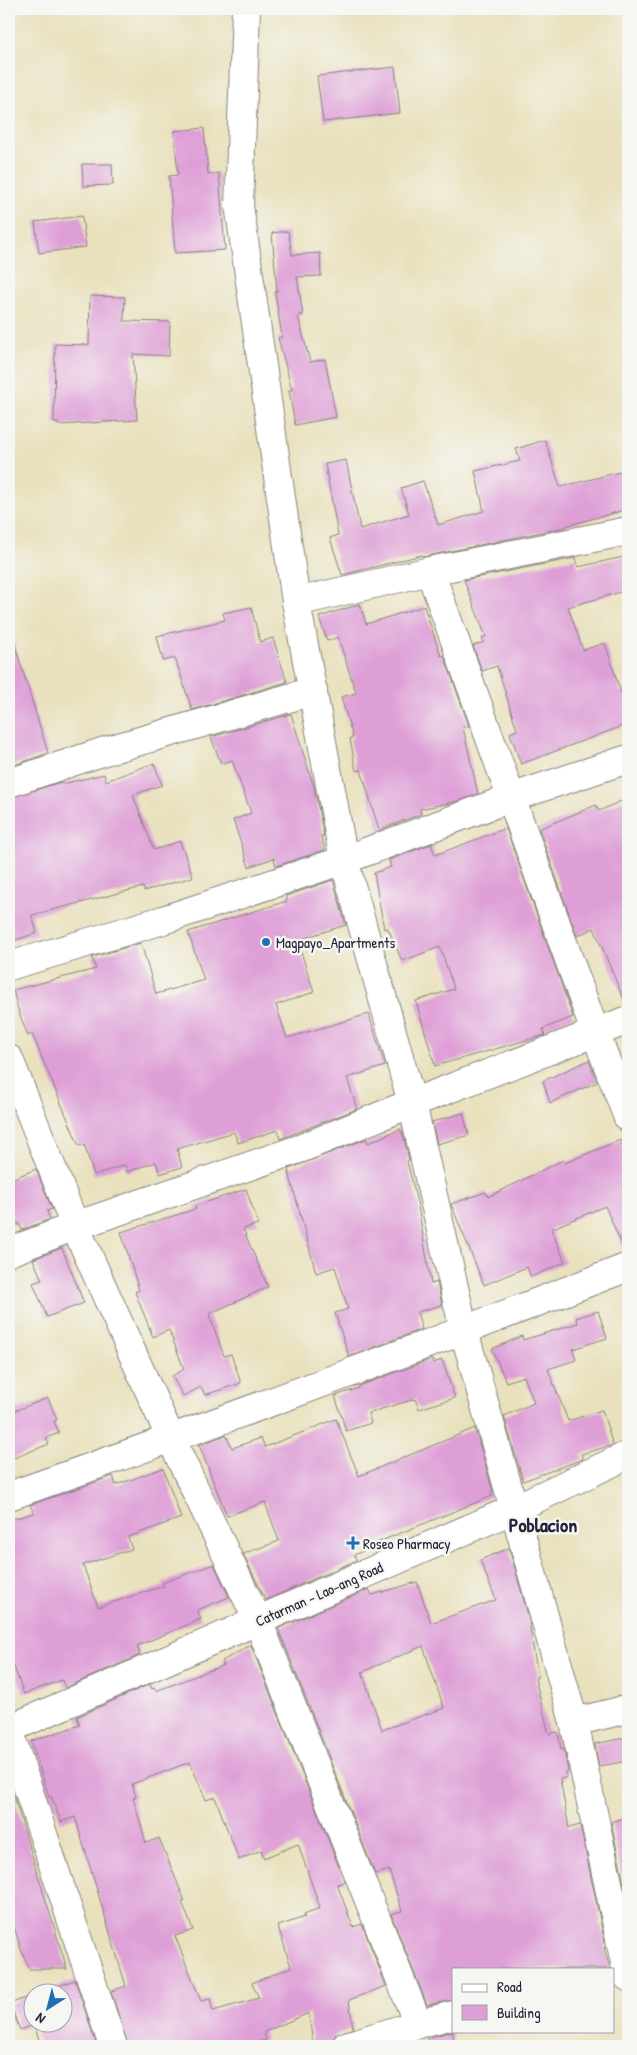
<svg xmlns="http://www.w3.org/2000/svg" width="637" height="2055" font-family="'Patrick Hand',sans-serif">
  <style>
    .building { fill: #de9fd7; fill-rule: evenodd }
    .lines { fill: none; stroke-linecap: round; stroke-linejoin: round }
    .minor-casing { stroke: #86827c; stroke-width: 30 }
    .major-casing { stroke: #86827c; stroke-width: 30 }
    .minor { stroke: #fff; stroke-width: 28 }
    .major { stroke: #fff; stroke-width: 28 }
    .poi-dot { fill: #1f6fb2; stroke: #f6f6f2; stroke-width: 2 }
    .labels { text-anchor: middle; dominant-baseline: central; stroke-width: 5; stroke-linejoin: round; paint-order: stroke }
    .poi-label { font-size: 15px; fill: #22223b; stroke: #f6f6f2; text-anchor: start }
    .street-label { font-size: 15px; fill: #22223b; stroke: #f6f6f2 }
    .district-label { font-size: 20px; font-weight: bold; fill: #22223b; stroke: #f6f6f2 }
  </style>
  <rect width="100%" height="100%" fill="#f6f6f2"/>
  <filter id="ink" filterUnits="userSpaceOnUse"><feTurbulence type="fractalNoise" baseFrequency=".02" numOctaves="2"/><feDisplacementMap in="SourceGraphic" scale="10" xChannelSelector="R" yChannelSelector="G"/><feConvolveMatrix kernelMatrix="1 2 1 2 8 2 1 2 1" color-interpolation-filters="sRGB"/></filter>
  <filter id="wash" filterUnits="userSpaceOnUse"><feTurbulence type="fractalNoise" baseFrequency=".0096" numOctaves="4" result="noise"/><feDisplacementMap in="SourceGraphic" scale="20" xChannelSelector="R" yChannelSelector="G"/><feGaussianBlur stdDeviation="1.12" result="paint"/><feColorMatrix in="noise" values="0 0 0 0 0 0 0 0 0 0 0 0 0 0 0 0 0 1.4 0 .05"/><feComposite in="paint" operator="in"/></filter>
  <g filter="url(#wash)">
    <rect width="100%" height="100%" fill="#e9e1bd"/>
    <g id="blocks">
      <g class="building">
        <path d="M395 67 400 113 323 122 317 76Z"/>
        <path d="M204 128 208 174 219 173 225 250 175 253 169 176 178 175 174 131Z"/>
        <path d="M82 164H112L113 185 83 186Z"/>
        <path d="M82 216 86 247 39 253 35 222Z"/>
        <path d="M288 231 292 255 320 253 321 276 297 277 303 315 298 316 310 362 325 359 336 417 295 425 289 390H292L278 338 282 337 275 292 277 291 272 233Z"/>
        <path d="M90 296 125 297 124 321 170 322 169 356 133 354 137 420 58 425V423H54L55 344 89 345Z"/>
        <path d="M545 440 560 487 628 470V509L566 526V527L423 557 422 555 342 575 330 538 338 535 325 464 346 460 360 529 409 514 401 488 423 481 438 525 484 511 475 471 520 461 516 449Z"/>
        <path d="M628 556V590L568 607 583 650 605 643 621 693 628 690V724L521 764 510 733 517 730 497 666 482 671 473 646 484 642 482 638 486 637 464 580 575 558 578 567Z"/>
        <path d="M360 604 366 624 424 606 441 656 444 655 469 726 463 727 478 794 459 801 420 809 421 814 379 830 361 770 356 771 350 738H353L341 697 356 693 338 637 327 641 319 617Z"/>
        <path d="M251 607 260 642 273 638 287 682 192 710 175 658 163 661 157 636 225 620 223 613Z"/>
        <path d="M14 642 48 753 9 767V643Z"/>
        <path d="M291 714 314 787 324 836H321L325 850 276 866 274 858 249 867 233 820 251 813 232 760 221 764 211 737Z"/>
        <path d="M154 763 162 785 133 795 154 850 180 841 193 877 144 891 143 887 32 915 37 933 9 942V798L61 782 62 784 104 774 106 781Z"/>
        <path d="M628 798V1005H626L594 928 577 936 539 829 596 805 599 811Z"/>
        <path d="M506 828 573 1017 543 1029 545 1035 435 1066 416 1001 454 989 440 947 402 961 388 928 384 929 374 873 391 867 389 860 431 844 435 855Z"/>
        <path d="M333 880 346 925 297 940 314 992 276 1005 287 1038 369 1014 385 1066 347 1078 357 1109 280 1139 278 1130 238 1143 234 1132 177 1149 182 1167 160 1174 156 1162 127 1172 125 1165 94 1175 84 1144 79 1146 32 1034 28 1036 19 1013 13 990 96 969 92 957 141 943 156 994 204 980 188 932 287 901 286 896Z"/>
        <path d="M589 1060 597 1082 550 1103 543 1081Z"/>
        <path d="M463 1113 469 1135 437 1144 432 1122Z"/>
        <path d="M400 1129 404 1137 409 1160 407 1161 418 1206 431 1284 437 1282 442 1305 417 1312 422 1329 349 1357 335 1313 348 1309 335 1267 316 1273 288 1169 366 1139 368 1143Z"/>
        <path d="M620 1140 628 1160V1252H625L605 1206 551 1229 565 1262 531 1277 527 1267 484 1285 451 1204 486 1192 488 1197 563 1160 565 1163Z"/>
        <path d="M36 1169 52 1209 47 1211 50 1219 22 1230 19 1223 9 1227V1180Z"/>
        <path d="M246 1189 258 1224 243 1229 268 1287 209 1314 224 1356 231 1354 241 1383 205 1395 201 1387 183 1396 172 1376 184 1369 169 1330 153 1337 135 1292 139 1290 121 1232 196 1209 195 1206Z"/>
        <path d="M62 1248 84 1303 47 1317 33 1283 42 1280 33 1259Z"/>
        <path d="M598 1311 607 1338 573 1349 576 1360 548 1369 568 1421 602 1410 613 1445 581 1454 583 1459 523 1481 504 1416 534 1403 524 1376 506 1382 492 1349 522 1336 523 1340 578 1323 576 1318Z"/>
        <path d="M432 1359 433 1363 442 1360 455 1398 419 1409 415 1399 368 1413 371 1423 346 1431 335 1396 359 1388V1386Z"/>
        <path d="M48 1398 57 1420 54 1421 59 1433 46 1438 49 1444 9 1460V1413Z"/>
        <path d="M336 1419 359 1476 475 1428 493 1492 491 1493 492 1496 371 1545 372 1547 354 1555 357 1560 266 1600 243 1554 279 1541 265 1502 227 1516 199 1445 226 1435 232 1448 261 1438 265 1447Z"/>
        <path d="M163 1468 181 1518 128 1537 132 1549 83 1565 98 1607 164 1586 162 1583 214 1564 229 1597 197 1610 201 1619 137 1646 140 1655 65 1688 62 1680 24 1694 9 1653V1520L34 1513 30 1505 113 1476 116 1485Z"/>
        <path d="M509 1548 528 1615 538 1677 535 1678 549 1734 558 1732 561 1750 564 1749 568 1771 566 1772 567 1777 560 1779 569 1828 580 1825 606 1948H604L610 1969H453V2000L427 2005 391 1914 402 1911 389 1870 375 1874 279 1630V1628L369 1589 372 1595 417 1582 431 1623 496 1600 480 1560ZM423 1646 444 1708 382 1730 362 1672Z"/>
        <path d="M251 1645 345 1882 337 1884 353 1927 362 1924 386 1986 349 2000 353 2028 335 2035 331 2046H313L309 2013 264 2032 266 2040 243 2046H128L111 1991 126 1986 75 1817 61 1822 51 1796 49 1797 31 1741 80 1725 77 1717 150 1684 152 1689 155 1688 156 1691 224 1665 222 1661ZM190 1762 206 1800 215 1797 239 1860 261 1850 264 1858 298 1844 320 1908 304 1914 305 1917 278 1926 291 1967 252 1983 259 1998 213 2011 210 1999 201 2001 175 1936 193 1930 182 1902 185 1901 159 1838 146 1843 133 1798 136 1797 132 1784Z"/>
        <path d="M628 1737V1761L599 1766 595 1744Z"/>
        <path d="M9 1794H13L67 1969H29L20 1947 9 1908Z"/>
        <path d="M628 1817V1903L611 1822Z"/>
        <path d="M75 1980 97 2046H41L34 2025 20 2030 10 2004 32 1995V2022H62V1992H41Z"/>
        <path d="M453 2031V2046H429L427 2038Z"/>
      </g>
    </g>
  </g>
  <g filter="url(#ink)">
    <use href="#blocks" fill-opacity="0" stroke="#86827c" stroke-width="1"/>
    <g class="lines">
      <defs>
        <g id="minor">
          <path d="M246 9 239 205 296 602 344 860 412 1103 464 1331 574 1722 628 1977"/>
          <path d="M430 571 595 1032 628 1118"/>
          <path d="M296 602 430 571 628 531"/>
          <path d="M9 783 105 751 313 691"/>
          <path d="M9 966 163 920 344 860 513 797 628 759"/>
          <path d="M9 1059 75 1226 171 1439 258 1621 418 2024"/>
          <path d="M9 1252 75 1226 302 1148 412 1103 628 1020"/>
          <path d="M9 1496C217 1423 423 1347 628 1267"/>
          <path d="M574 1722 628 1709"/>
          <path d="M9 1731 113 2046"/>
          <path d="M346 2046 418 2024 453 2015"/>
        </g>
        <path id="major" d="M9 1729 514 1509 628 1455"/>
      </defs>
      <use href="#minor" class="minor-casing"/>
      <use href="#major" class="major-casing"/>
      <use href="#minor" class="minor"/>
      <use href="#major" class="major"/>
    </g>
  </g>
  <g class="poi-dot">
    <circle cx="266" cy="942" r="5"/>
    <path d="M350.5 1535.5h5v5h5v5h-5v5h-5v-5h-5v-5h5z"/>
  </g>
  <g class="labels">
    <g class="poi-label">
      <text x="276" y="942">Magpayo_Apartments</text>
      <text x="363" y="1543">Roseo Pharmacy</text>
    </g>
    <g class="street-label">
      <text transform="translate(319 1594) rotate(-24)">Catarman - Lao-ang Road</text>
    </g>
    <g class="district-label">
      <text x="543" y="1524">Poblacion</text>
    </g>
  </g>
  <rect width="637" height="2055" fill="none" stroke="#f6f6f2" stroke-width="30"/>
  <rect x="452" y="1968" width="162" height="65" fill="#f6f6f2" stroke="#a1a1a9"/>
  <rect x="462" y="1984" width="25" height="8" fill="#ffffff" stroke="#a1a1a9"/>
  <text x="497" y="1992" font-size="15" fill="#22223b">Road</text>
  <rect x="462" y="2005" width="25" height="15" fill="#de9fd7" stroke="#a1a1a9"/>
  <text x="497" y="2018" font-size="15" fill="#22223b">Building</text>
  <g transform="translate(48 2008) rotate(216)"><circle r="24" fill="#f6f6f2" stroke="#a1a1a9"/>
  <path d="M0-4L9 19L0 12L-9 19Z" fill="#1f6fb2"/>
  <text y="-8" font-size="14" font-weight="bold" text-anchor="middle" fill="#22223b">N</text>
  </g>
</svg>
